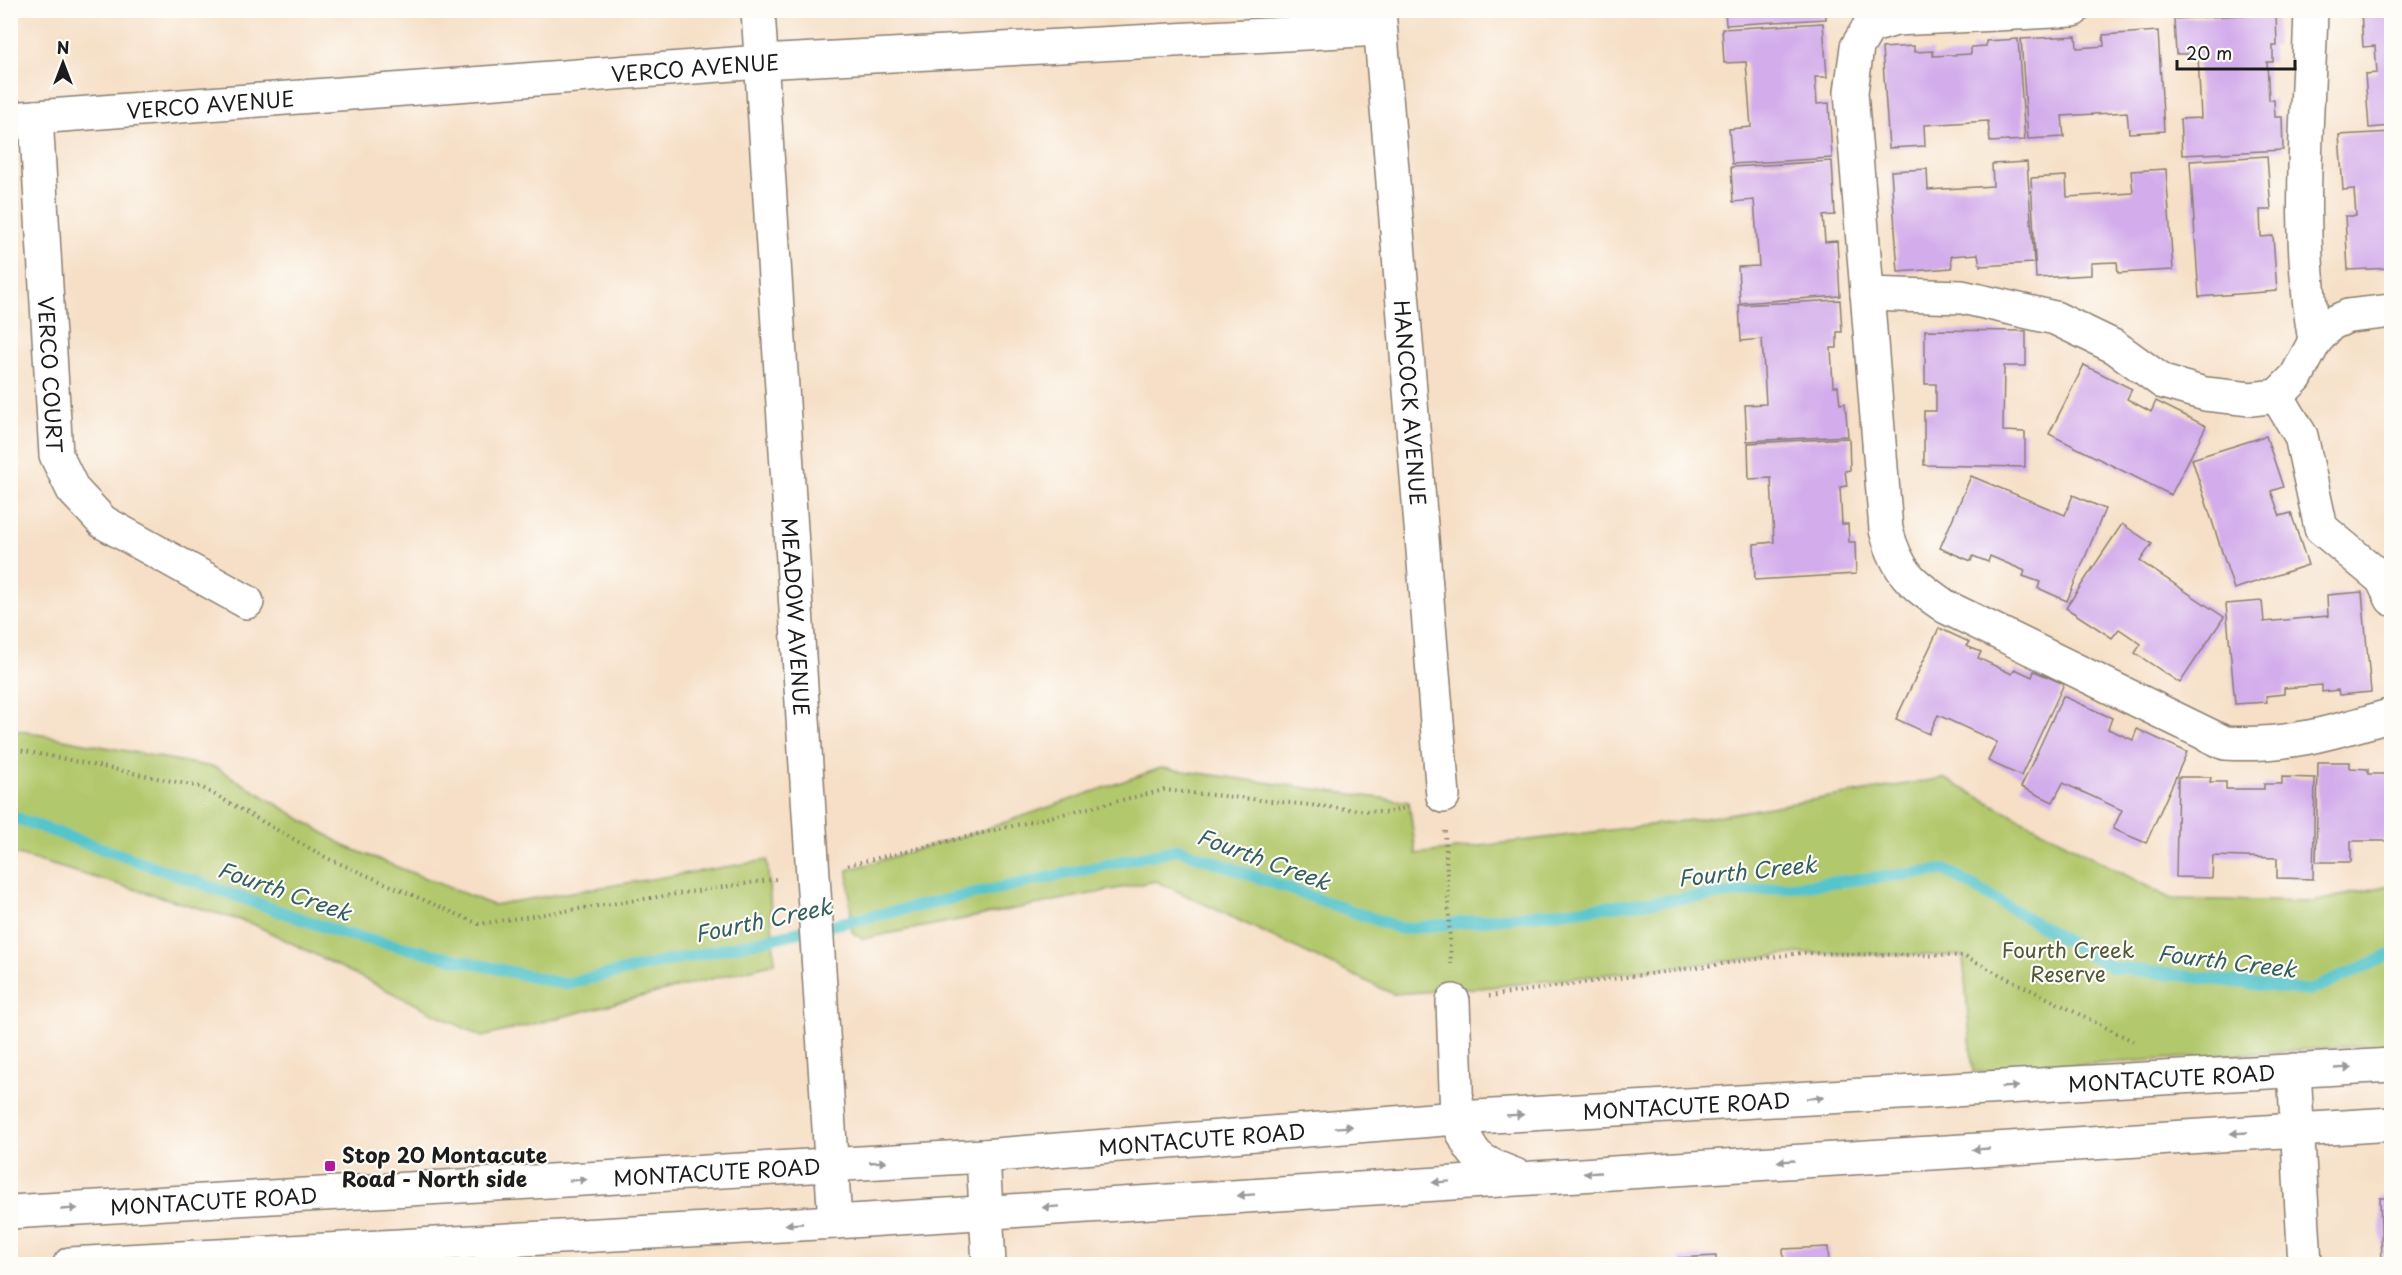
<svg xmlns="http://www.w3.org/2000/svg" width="2402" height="1275" font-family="'Playpen Sans',sans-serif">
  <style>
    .green { fill: #b2c86c; stroke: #677244; stroke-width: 1.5 }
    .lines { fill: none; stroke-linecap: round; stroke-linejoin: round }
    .stream { stroke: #57c4cb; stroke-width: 12 }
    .building { fill: #d3aceb }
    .minor-casing { stroke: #897e71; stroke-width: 36 }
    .major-casing { stroke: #897e71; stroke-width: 36 }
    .path { stroke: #897e71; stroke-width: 4; stroke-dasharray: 1.5 4.5; stroke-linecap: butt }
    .minor { stroke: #fff; stroke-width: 33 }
    .major { stroke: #fff; stroke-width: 33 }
    .oneway { fill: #999 }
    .poi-dot { fill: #b5179e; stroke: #fdfcf7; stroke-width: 2 }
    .labels { text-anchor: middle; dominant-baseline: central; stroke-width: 4.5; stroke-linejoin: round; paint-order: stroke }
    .street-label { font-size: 21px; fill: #1c1c1c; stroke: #fdfcf7 }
    .park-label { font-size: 21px; fill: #505838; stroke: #fdfcf7 }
    .poi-label { font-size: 21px; font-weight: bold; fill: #1c1c1c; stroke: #fdfcf7; text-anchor: start }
    .water-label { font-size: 22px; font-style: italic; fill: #345f62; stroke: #fdfcf7 }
  </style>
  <rect width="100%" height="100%" fill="#fdfcf7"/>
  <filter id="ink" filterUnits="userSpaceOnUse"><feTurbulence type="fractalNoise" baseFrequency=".0167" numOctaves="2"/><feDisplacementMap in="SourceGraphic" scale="12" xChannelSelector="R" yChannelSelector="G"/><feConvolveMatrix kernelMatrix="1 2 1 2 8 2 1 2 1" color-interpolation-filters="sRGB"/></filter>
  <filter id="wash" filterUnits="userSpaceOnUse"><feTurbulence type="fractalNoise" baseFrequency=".008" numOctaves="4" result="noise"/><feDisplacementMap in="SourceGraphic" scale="24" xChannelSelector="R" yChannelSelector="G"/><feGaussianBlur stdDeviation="1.35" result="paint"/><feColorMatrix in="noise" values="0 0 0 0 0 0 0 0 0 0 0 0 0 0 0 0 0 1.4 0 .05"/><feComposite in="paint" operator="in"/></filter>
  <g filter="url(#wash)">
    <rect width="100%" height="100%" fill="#f6dfc6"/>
    <g class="green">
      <path d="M10 729 217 768 347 847 493 905 767 860 775 963 482 1037 253 924 11 853Z"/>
      <path d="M1161 768 1409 802 1416 854 1699 819 1943 778 2171 899 2313 902 2391 885V1044L1973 1072 1963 956 1801 953 1481 988 1393 994 1156 881 862 939 852 932 848 870 983 830Z"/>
    </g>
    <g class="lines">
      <path class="stream" d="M10 816 341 933 564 984 1178 849 1402 929 1945 870 2111 967 2309 991 2392 954"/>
    </g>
    <g id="blocks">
      <g class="building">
        <path d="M1725 10H1826V19L1726 25Z"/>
        <path d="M2361 10H2392V126L2369 128 2365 74 2377 73 2375 46 2363 47Z"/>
        <path d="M2276 13 2277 46H2273V62H2267L2269 100H2274L2275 117H2282L2283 150 2182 155 2180 119 2201 118 2198 54H2176L2174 19Z"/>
        <path d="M1823 23 1827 77H1815L1817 104 1829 103 1832 158 1732 164 1729 129 1751 127 1746 62 1724 63 1722 29Z"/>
        <path d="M2158 31 2164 131 2129 133 2127 112 2062 116 2064 137 2028 139 2021 39 2076 36 2077 48 2104 46 2103 35Z"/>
        <path d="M2018 39 2025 140 1990 142 1988 121 1924 125 1925 146 1889 148 1882 48 1914 46V52L1933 51V56L1971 54V47L1986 46V41Z"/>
        <path d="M2392 132V268L2348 270 2345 216H2356L2354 189 2343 190 2339 135Z"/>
        <path d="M2267 156 2271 210H2260L2261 237 2273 236 2277 291 2199 297 2190 161Z"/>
        <path d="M1832 161 1835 215 1823 216 1825 242 1837 241 1840 296 1740 303 1738 267 1759 266 1754 200 1733 202 1731 167Z"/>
        <path d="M2027 162 2034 263 1980 266 1978 254 1951 256 1952 268 1898 272 1891 171 1927 169 1928 190 1993 186 1992 164Z"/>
        <path d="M2166 169 2173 270 2118 273 2117 262 2091 263V275L2036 278 2031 178 2066 176 2067 197 2133 193 2131 171Z"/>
        <path d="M1840 300 1842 332H1837V348H1831L1833 386H1838L1840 404 1845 403 1848 436 1747 441 1745 405 1766 404 1762 339 1741 341 1739 305Z"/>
        <path d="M1925 330 2026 331V366H2004L2003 431 2025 432V467L1924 465V411H1936V384H1925Z"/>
        <path d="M2084 365 2132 389 2127 399 2151 412 2156 401 2206 426 2171 495 2049 434Z"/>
        <path d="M2266 436 2283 487 2271 491 2280 516 2291 513 2308 565 2234 589 2192 459Z"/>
        <path d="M1849 438 1850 470 1845 471 1847 486 1840 487 1842 524H1848L1849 542H1855L1856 574 1755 580 1754 544 1774 542 1771 478 1749 479 1748 443Z"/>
        <path d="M1971 476 2065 515 2073 495 2105 509 2067 601 2038 588 2040 582 2023 576 2025 571 1990 556 1988 562 1973 556 1971 561 1940 548Z"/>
        <path d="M2122 524 2152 544 2140 561 2224 617 2180 683 2135 653 2141 644 2119 629 2112 638 2066 608Z"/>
        <path d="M2362 592 2371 692 2339 695 2338 690 2322 692V685L2284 688V694L2266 696 2267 702 2235 704 2226 604 2262 601 2264 622 2328 616 2327 595Z"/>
        <path d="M1939 628 1969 642 1966 646 1981 652 1978 658 2012 674 2015 669 2032 677 2034 671 2064 684 2021 776 1988 761 1997 742 1938 715 1929 734 1896 719Z"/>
        <path d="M2063 696 2112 718 2108 729 2133 740 2137 729 2187 752 2146 843 2113 829 2122 810 2063 783 2053 802 2021 787Z"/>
        <path d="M2318 762H2350V768L2368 769V774H2392V841H2351V862H2316Z"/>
        <path d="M2178 777H2211L2210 782H2226V789H2264V784H2282V777L2315 778 2313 879 2277 878V858L2213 856 2212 878 2176 877Z"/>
        <path d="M2380 1198H2392V1264H2382Z"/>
        <path d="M1828 1247 1829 1264H1784L1783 1249Z"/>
        <path d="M1716 1256V1264H1680L1679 1258Z"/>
      </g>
    </g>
  </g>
  <g filter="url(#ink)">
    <use href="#blocks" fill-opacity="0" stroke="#897e71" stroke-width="1.5"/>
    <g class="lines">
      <defs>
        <g id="minor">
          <path id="s1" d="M758 10 835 1222"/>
          <path id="s2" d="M1379 10 1443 796"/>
          <path d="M2073 10 1896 19 1869 27 1857 47 1851 92 1886 530C1898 573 1911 583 1946 607L2225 743C2286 747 2334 732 2392 715"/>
          <path d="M2311 10C2308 120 2296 233 2315 341"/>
          <path id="s3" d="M36 117 56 455 73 490 103 522 247 602"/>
          <path id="s4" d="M10 119 760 62 1380 29"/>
          <path d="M1867 294 1962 297 2055 318 2115 347 2163 382 2205 394 2251 399 2277 396 2296 377 2315 341 2330 324 2348 316 2392 311"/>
          <path d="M2277 396 2301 436 2321 528 2382 579 2392 599"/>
          <path d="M1453 1001 1457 1118"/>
          <path d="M2294 1070 2305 1264"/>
          <path d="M983 1156 989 1264"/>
        </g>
        <g id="major">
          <path d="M1457 1118C1473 1158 1476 1160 1515 1175"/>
          <path id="s5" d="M10 1212 983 1156 1457 1118 2392 1065"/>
          <path d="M70 1264 835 1222 2392 1124"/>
        </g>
      </defs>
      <use href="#minor" class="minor-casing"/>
      <use href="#major" class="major-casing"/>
      <g class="path">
        <path d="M10 748 201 787 327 858 479 924 776 879"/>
        <path d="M1445 831 1451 964"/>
        <path d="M848 865 1164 790 1387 813 1408 807"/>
        <path d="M1489 996 1801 953 1963 956 2133 1041"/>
      </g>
      <use href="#minor" class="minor"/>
      <use href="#major" class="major"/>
    </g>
    <defs><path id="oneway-solid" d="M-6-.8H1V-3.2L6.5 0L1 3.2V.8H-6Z" transform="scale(1.5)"/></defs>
    <g class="oneway">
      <use href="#oneway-solid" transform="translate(2343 1068) rotate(-3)"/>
      <use href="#oneway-solid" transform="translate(2010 1087) rotate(-3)"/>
      <use href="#oneway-solid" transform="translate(1815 1098) rotate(-3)"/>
      <use href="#oneway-solid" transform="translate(1515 1115) rotate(-3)"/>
      <use href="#oneway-solid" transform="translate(1344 1127) rotate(-4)"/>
      <use href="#oneway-solid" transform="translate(2239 1133) rotate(177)"/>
      <use href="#oneway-solid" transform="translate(1981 1149) rotate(177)"/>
      <use href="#oneway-solid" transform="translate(1786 1161) rotate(177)"/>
      <use href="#oneway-solid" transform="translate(878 1162) rotate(-3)"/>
      <use href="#oneway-solid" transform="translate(1592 1173) rotate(177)"/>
      <use href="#oneway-solid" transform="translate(578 1180) rotate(-3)"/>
      <use href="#oneway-solid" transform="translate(1441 1182) rotate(176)"/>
      <use href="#oneway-solid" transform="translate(1246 1195) rotate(176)"/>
      <use href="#oneway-solid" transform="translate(1051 1207) rotate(176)"/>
      <use href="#oneway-solid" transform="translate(69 1209) rotate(-3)"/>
      <use href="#oneway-solid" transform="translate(794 1224) rotate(177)"/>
    </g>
  </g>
  <rect class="poi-dot" x="324" y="1160" width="12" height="12" rx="3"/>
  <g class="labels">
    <g class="street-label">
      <text stroke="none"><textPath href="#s4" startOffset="687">VERCO AVENUE</textPath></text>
      <text stroke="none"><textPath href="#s4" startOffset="201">VERCO AVENUE</textPath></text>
      <text stroke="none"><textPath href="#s3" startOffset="258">VERCO COURT</textPath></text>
      <text stroke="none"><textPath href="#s2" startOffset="394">HANCOCK AVENUE</textPath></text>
      <text stroke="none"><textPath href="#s1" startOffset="608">MEADOW AVENUE</textPath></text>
      <text stroke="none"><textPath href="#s5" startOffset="2166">MONTACUTE ROAD</textPath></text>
      <text stroke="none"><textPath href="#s5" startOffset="1680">MONTACUTE ROAD</textPath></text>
      <text stroke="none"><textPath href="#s5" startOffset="1194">MONTACUTE ROAD</textPath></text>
      <text stroke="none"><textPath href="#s5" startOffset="708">MONTACUTE ROAD</textPath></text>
      <text stroke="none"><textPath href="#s5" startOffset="204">MONTACUTE ROAD</textPath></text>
    </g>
    <g class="park-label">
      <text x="2068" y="949">Fourth Creek<tspan x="2068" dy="24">Reserve</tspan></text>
    </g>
    <g class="poi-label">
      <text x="342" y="1154">Stop 20 Montacute<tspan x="342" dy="24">Road - North side</tspan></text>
    </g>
    <g class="water-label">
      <text transform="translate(1264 858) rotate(20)">Fourth Creek</text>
      <text transform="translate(1747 870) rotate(-6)">Fourth Creek</text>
      <text transform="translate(285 890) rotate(19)">Fourth Creek</text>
      <text transform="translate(763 919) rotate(-12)">Fourth Creek</text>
      <text transform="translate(2227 960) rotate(7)">Fourth Creek</text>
    </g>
  </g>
  <rect width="2402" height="1275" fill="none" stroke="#fdfcf7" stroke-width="36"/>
  <g transform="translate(63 63)" stroke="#fdfcf7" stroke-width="4.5" paint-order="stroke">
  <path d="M0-4.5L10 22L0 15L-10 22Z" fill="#1c1c1c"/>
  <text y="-9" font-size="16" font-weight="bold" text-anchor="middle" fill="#1c1c1c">N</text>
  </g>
  <path d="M2177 60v9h118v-9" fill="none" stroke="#1c1c1c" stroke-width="3"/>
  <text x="2186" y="60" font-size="18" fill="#1c1c1c" stroke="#fdfcf7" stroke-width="4.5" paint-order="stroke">20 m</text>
</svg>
